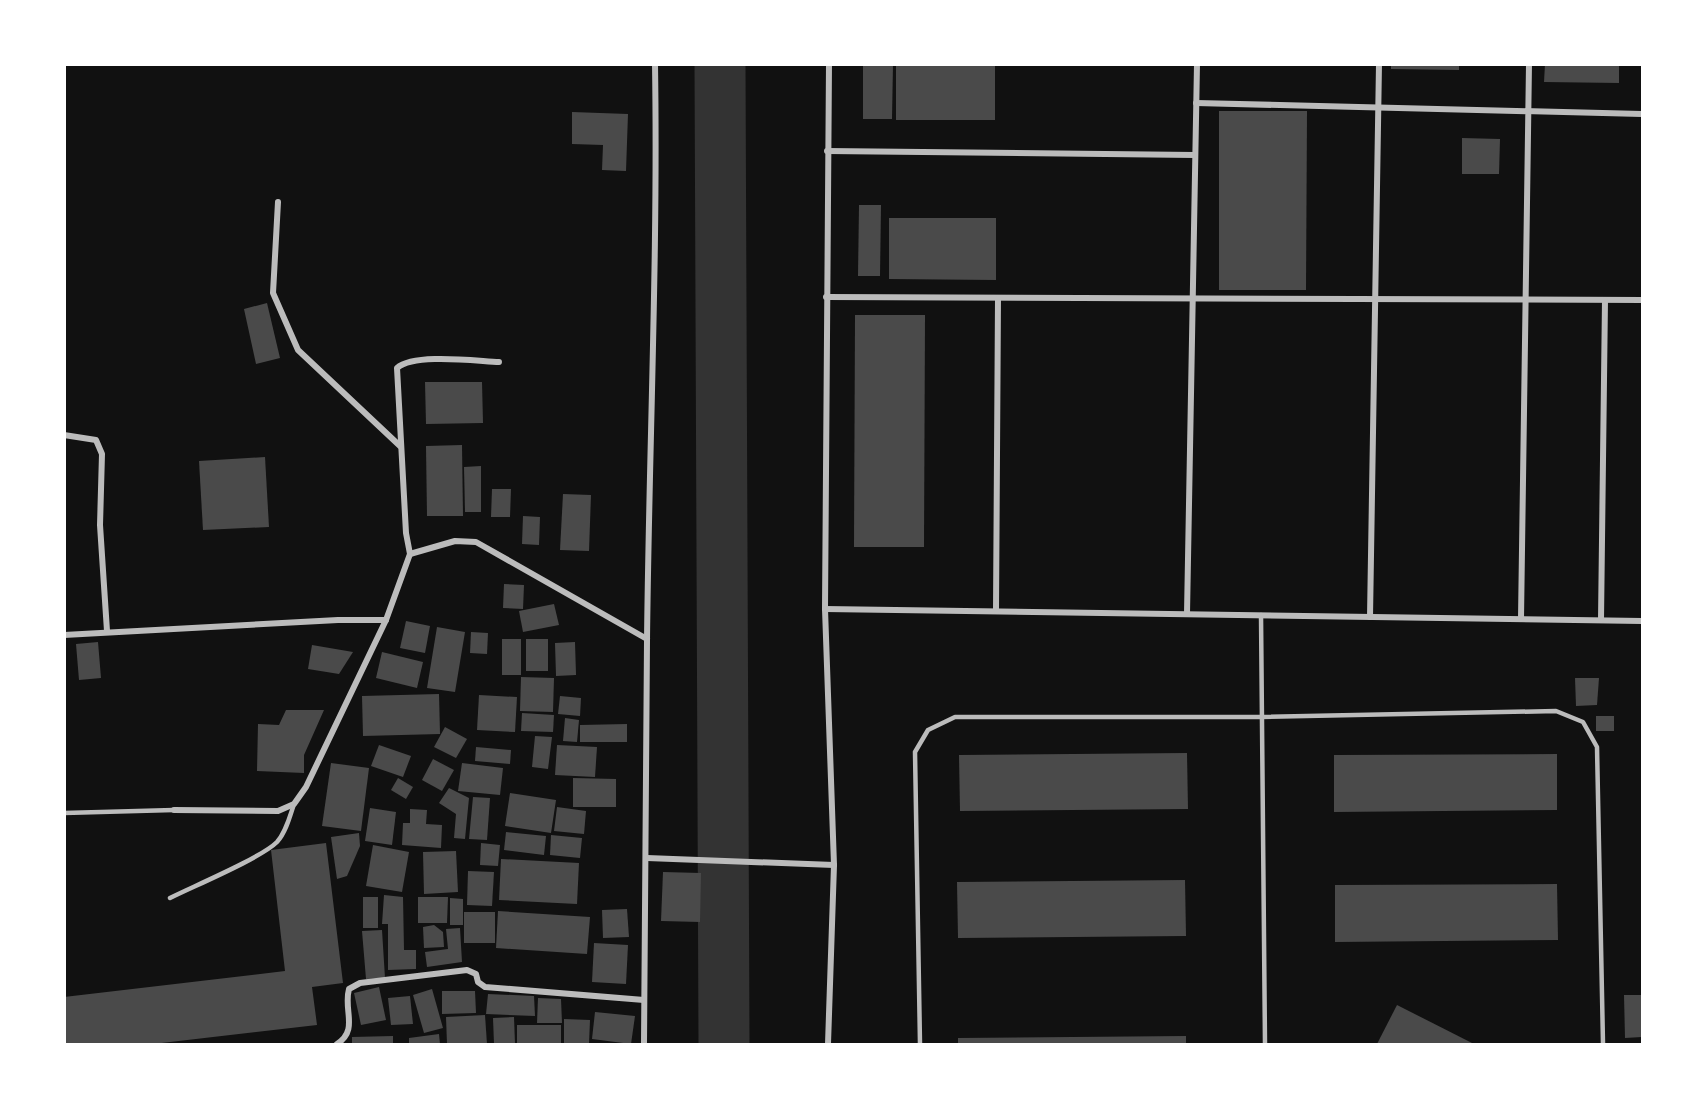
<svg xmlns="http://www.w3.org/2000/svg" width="1707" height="1109" font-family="Bitter,serif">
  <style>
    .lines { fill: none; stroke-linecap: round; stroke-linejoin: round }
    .river { stroke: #333; stroke-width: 51 }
    .building { fill: #4a4a4a }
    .service { stroke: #bcbcbc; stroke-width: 4.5 }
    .minor { stroke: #bcbcbc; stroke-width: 6 }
  </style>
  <rect width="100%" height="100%" fill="#111"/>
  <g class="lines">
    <path class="river" d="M720 64 724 1044"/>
  </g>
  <g class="building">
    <path d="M863 64H893L892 119H863Z"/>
    <rect x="896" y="64" width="99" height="56"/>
    <path d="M1391 64H1459V70L1391 69Z"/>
    <path d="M1545 64H1619V83L1544 82Z"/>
    <path d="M1219 111H1307L1306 290H1219Z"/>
    <path d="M572 112 628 114 626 171 602 170 603 145 572 144Z"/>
    <path d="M1462 138 1500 139 1499 174H1462Z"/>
    <path d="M859 205H881L880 276H858Z"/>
    <path d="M889 218H996V280L889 279Z"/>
    <path d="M267 303 280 358 256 364 244 309Z"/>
    <path d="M855 315H925L924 547H854Z"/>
    <path d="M425 382H482L483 423 426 424Z"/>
    <path d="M462 445 463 516H427L426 446Z"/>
    <path d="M265 457 269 527 203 530 199 461Z"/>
    <path d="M481 466V512H465L464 467Z"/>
    <path d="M492 489H511L510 517H491Z"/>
    <path d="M563 494 591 495 589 551 560 550Z"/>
    <path d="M523 516 540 517 539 545 522 544Z"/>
    <path d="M504 584 524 585 523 609 503 608Z"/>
    <path d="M554 604 559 625 523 632 519 611Z"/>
    <path d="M406 621 430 626 425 653 400 648Z"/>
    <path d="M437 627 465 632 455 692 427 688Z"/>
    <path d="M471 632 488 633 487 654 470 653Z"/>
    <rect x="502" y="639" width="19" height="36"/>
    <rect x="526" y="639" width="22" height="32"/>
    <path d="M98 642 101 678 79 680 76 644Z"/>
    <path d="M575 642 576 675 556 676 555 643Z"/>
    <path d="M312 645 353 652 339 674 308 669Z"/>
    <path d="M382 652 423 662 417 688 376 678Z"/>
    <path d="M521 677 554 678 553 712 520 711Z"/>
    <path d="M1575 678H1599L1597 705 1576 706Z"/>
    <path d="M439 694 440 734 363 736 362 696Z"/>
    <path d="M479 695 517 697 515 732 477 730Z"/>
    <path d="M560 696 581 698 580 716 558 714Z"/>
    <path d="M286 710H324L304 755V773L257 771 258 724 279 725Z"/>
    <path d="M522 713 554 715 553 732 521 731Z"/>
    <rect x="1596" y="716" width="18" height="15"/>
    <path d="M565 718 579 720 577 742 563 741Z"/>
    <path d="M627 724V742H580V725Z"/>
    <path d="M445 727 467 739 456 758 434 747Z"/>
    <path d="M535 736 552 737 548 769 532 767Z"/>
    <path d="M379 745 411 756 403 777 371 766Z"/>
    <path d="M557 745 597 747 595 777 555 775Z"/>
    <path d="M476 747 511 750 510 764 475 761Z"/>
    <path d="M1187 753 1188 809 960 811 959 755Z"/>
    <path d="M1557 754V810L1334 812V755Z"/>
    <path d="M433 759 454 770 442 791 422 780Z"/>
    <path d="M331 763 369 768 361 831 322 826Z"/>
    <path d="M462 763 503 768 500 795 458 791Z"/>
    <path d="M398 778 413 787 406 799 391 790Z"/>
    <path d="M573 778 616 779V807H573Z"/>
    <path d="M449 788 469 798 465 839 454 838 456 814 439 803Z"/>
    <path d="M510 793 556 800 551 833 505 826Z"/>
    <path d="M473 797 490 798 487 840 469 839Z"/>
    <path d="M557 807 586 811 584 834 554 831Z"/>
    <path d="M370 808 396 812 392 845 365 841Z"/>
    <path d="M410 809 427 810 426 824 442 825 441 848 402 845 403 823H410Z"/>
    <path d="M506 832 546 836 544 855 504 850Z"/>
    <path d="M359 833 360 846 347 876 337 879 331 837Z"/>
    <path d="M551 835 582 838 580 858 550 855Z"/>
    <path d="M326 843 343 983 312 987 317 1025 153 1044H64V997L285 971 271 850Z"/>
    <path d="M481 843 500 845 498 866 480 865Z"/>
    <path d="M373 845 409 852 402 892 366 886Z"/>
    <path d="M456 851 458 892 424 894 423 852Z"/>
    <path d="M501 859 579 863 577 904 499 900Z"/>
    <path d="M468 871 494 872 492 906 467 905Z"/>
    <path d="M663 872 701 873 700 922 661 921Z"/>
    <path d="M1185 880 1186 936 958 938 957 882Z"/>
    <path d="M1557 884 1558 940 1335 942V885Z"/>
    <path d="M384 895 403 897 404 950H416V969L388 970V924H382Z"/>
    <rect x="363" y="897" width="15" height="31"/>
    <path d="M418 897H448L447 923H418Z"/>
    <path d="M450 898 463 899V925H450Z"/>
    <path d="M627 909 629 937 603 938 602 910Z"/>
    <path d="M498 911 590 917 587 954 496 948Z"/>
    <rect x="464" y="912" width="31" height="31"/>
    <path d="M434 925 443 932 444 947 424 948 423 927Z"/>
    <path d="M460 928 462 962 427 967 425 952 448 949 446 929Z"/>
    <path d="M382 930 385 978 366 979 362 931Z"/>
    <path d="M594 943 628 945 626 984 592 982Z"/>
    <path d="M379 987 386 1020 361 1025 354 993Z"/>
    <path d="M432 989 443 1028 424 1033 413 995Z"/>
    <path d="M442 991H475L476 1013 442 1014Z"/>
    <path d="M488 994 534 996 535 1016 486 1014Z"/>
    <path d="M1624 995H1642V1037L1625 1038Z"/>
    <path d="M410 996 413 1024 391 1025 388 998Z"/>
    <path d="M538 998 561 999 562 1023H537Z"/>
    <path d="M1397 1005 1474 1044H1377Z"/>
    <path d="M595 1012 635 1016 631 1044 592 1039Z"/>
    <path d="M485 1015 487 1044H447L446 1017Z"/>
    <path d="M514 1017 515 1044H494L493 1018Z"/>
    <path d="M564 1019 590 1020 589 1044H564Z"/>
    <rect x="517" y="1025" width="44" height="19"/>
    <path d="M439 1034 440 1044H409V1038Z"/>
    <path d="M393 1036V1044H352V1037Z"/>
    <path d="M1186 1036V1044H958V1038Z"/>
  </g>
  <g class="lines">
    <g class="service">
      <path d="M1261 615 1265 1044"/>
      <path d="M64 813 174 810"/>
      <path d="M170 898C194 886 261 858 277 842 286 832 290 816 294 804"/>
      <path d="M920 1044 915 752 928 730 955 717H1261L1556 711 1583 722 1597 747 1603 1044"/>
    </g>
    <g class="minor">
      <path d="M1196 103 1642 114"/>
      <path d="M827 151 1195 155"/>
      <path d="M278 202 273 293 298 350 400 446"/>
      <path d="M826 297 1642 300"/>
      <path d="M64 435 96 440 102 454 100 525 107 631"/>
      <path d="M410 554 455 541 476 542 647 639"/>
      <path d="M825 609 1642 621"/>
      <path d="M996 611 998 299"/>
      <path d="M1187 614 1197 64"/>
      <path d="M1370 617 1379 64"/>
      <path d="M1521 619 1529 64"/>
      <path d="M1601 620 1605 300"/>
      <path d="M64 635 338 620H386"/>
      <path d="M174 810 278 811 294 804 306 787 386 620 410 554 406 533 397 368C414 353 475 361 499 362"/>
      <path d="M647 858 834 865"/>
      <path d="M337 1044C359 1030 343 1010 349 989L360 983 467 970 476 974 478 982 485 987 644 1000"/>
      <path d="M644 1044C646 910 645 775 647 641 649 449 658 257 655 64"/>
      <path d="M828 1044 834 865 825 609 829 64"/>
    </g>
  </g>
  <rect width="1707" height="1109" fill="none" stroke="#ffffff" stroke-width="132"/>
</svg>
